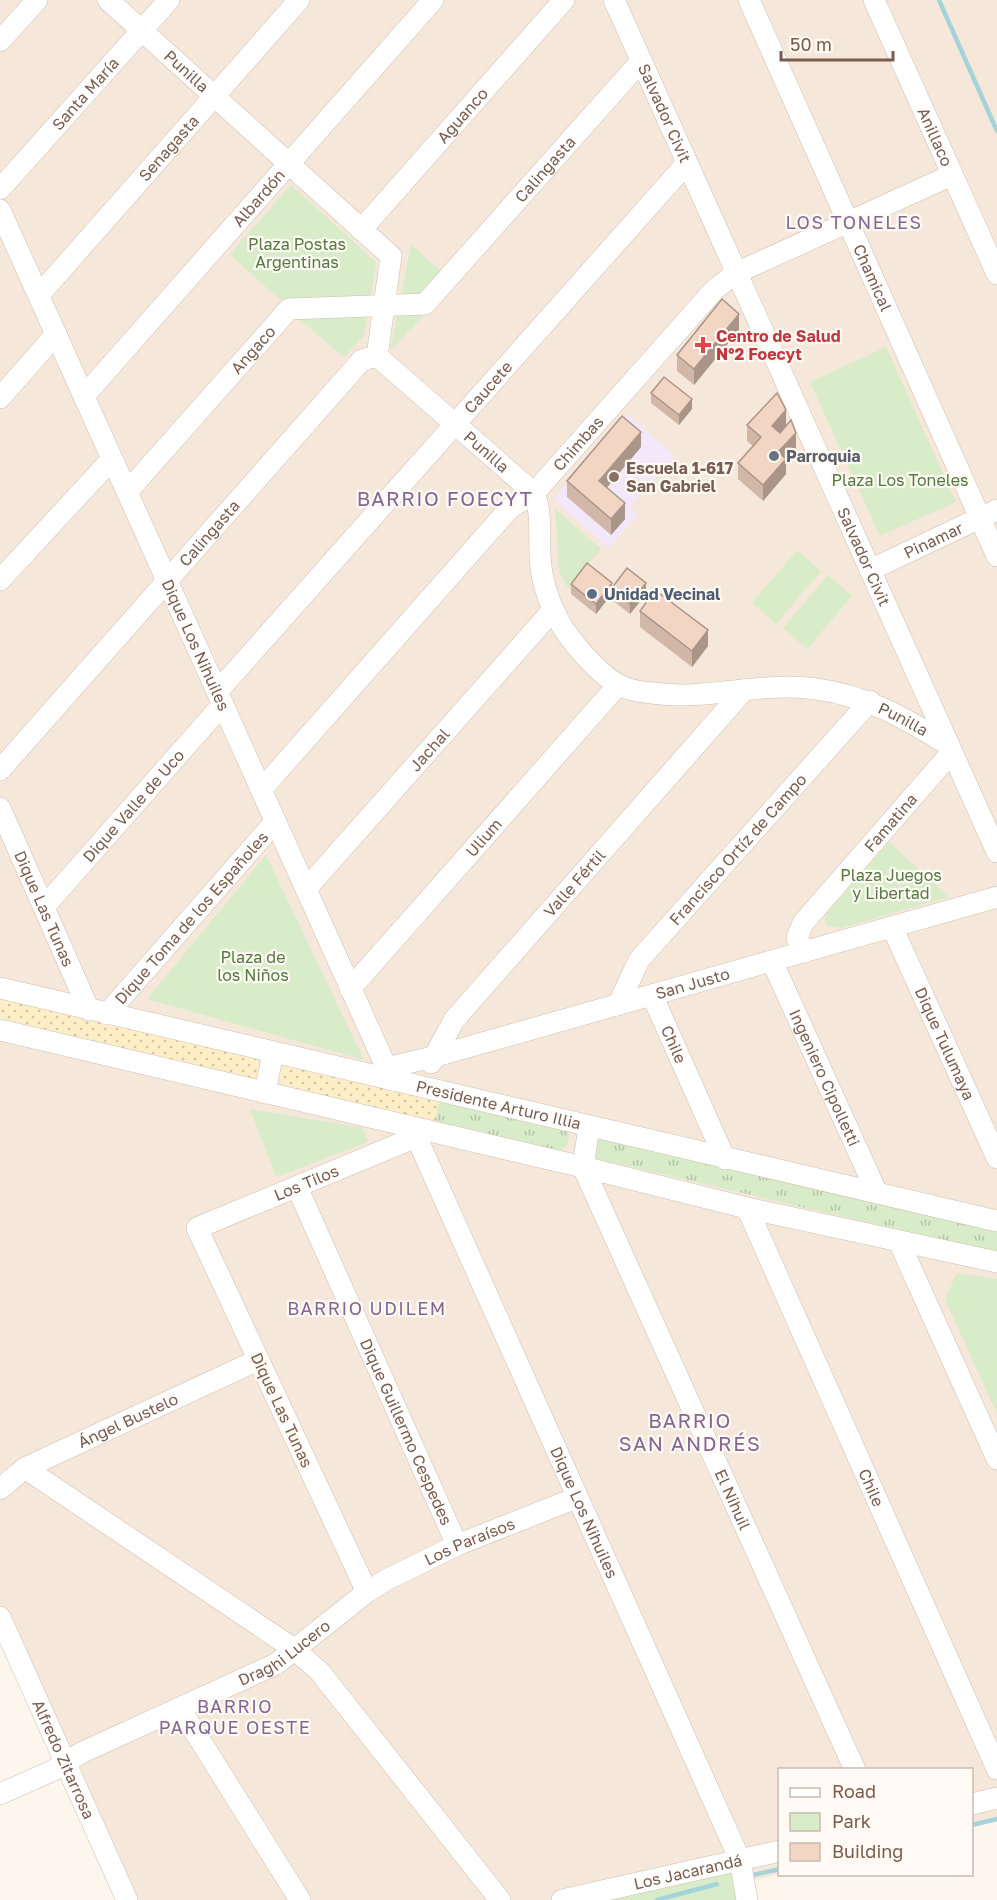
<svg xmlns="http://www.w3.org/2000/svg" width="997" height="1900" font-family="'Golos Text',sans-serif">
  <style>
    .residential { fill: #f5e8da }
    .education { fill: #f3e8fa }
    .grass { fill: url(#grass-tufts) }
    .sand { fill: url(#sand-dots) }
    .park { fill: #d8ecc9 }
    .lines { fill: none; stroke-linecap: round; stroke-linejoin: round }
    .stream { stroke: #a5d3da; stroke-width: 4.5 }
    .minor-casing { stroke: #d1beb0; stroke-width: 22 }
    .minor { stroke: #fff; stroke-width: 21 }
    .wall { fill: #d1b7a8 }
    .shaded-wall { fill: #aa9588 }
    .building { fill: #f3d5c3; stroke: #aa9588; stroke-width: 1.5 }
    .health-dot { fill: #e0444e; stroke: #fffaf3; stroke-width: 2 }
    .worship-dot { fill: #6b7280; stroke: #fffaf3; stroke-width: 2 }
    .education-dot { fill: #8d6e63; stroke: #fffaf3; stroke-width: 2 }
    .service-dot { fill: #5c6f8a; stroke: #fffaf3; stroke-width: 2 }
    .labels { text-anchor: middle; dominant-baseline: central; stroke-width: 4.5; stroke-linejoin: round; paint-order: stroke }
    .street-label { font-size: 16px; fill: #7a5c4d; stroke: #fffaf3 }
    .park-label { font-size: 16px; fill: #537a41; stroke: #fffaf3 }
    .health-label { font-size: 16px; font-weight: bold; fill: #be3a42; stroke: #fffaf3; text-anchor: start }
    .worship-label { font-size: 16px; font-weight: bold; fill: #5b616d; stroke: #fffaf3; text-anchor: start }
    .education-label { font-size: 16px; font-weight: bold; fill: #785e54; stroke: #fffaf3; text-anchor: start }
    .service-label { font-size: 16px; font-weight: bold; fill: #4e5e75; stroke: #fffaf3; text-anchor: start }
    .neighbourhood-label { font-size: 18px; letter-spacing: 1.5px; fill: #846695; stroke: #fffaf3 }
    .quarter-label { font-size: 20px; letter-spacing: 1.5px; fill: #846695; stroke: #fffaf3 }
  </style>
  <defs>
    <pattern id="grass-tufts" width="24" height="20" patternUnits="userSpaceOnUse" patternTransform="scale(1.5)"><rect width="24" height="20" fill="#d8ecc9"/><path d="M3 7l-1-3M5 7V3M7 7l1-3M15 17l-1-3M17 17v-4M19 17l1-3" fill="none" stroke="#b4c2a5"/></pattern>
    <pattern id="sand-dots" width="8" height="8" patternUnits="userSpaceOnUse" patternTransform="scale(1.5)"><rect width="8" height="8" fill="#fcefc7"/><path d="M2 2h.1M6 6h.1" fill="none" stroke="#d1c5a4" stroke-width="1.8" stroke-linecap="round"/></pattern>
  </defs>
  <rect width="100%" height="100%" fill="#fdf6ec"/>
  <path class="residential" d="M0 0H997V1821L972 1827V1770H780V1874L676 1900H127L0 1617Z"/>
  <path class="education" d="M627 414 675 456 630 507 638 515 609 548 553 499Z"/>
  <g class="grass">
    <path d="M440 1098 567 1130 569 1137 567 1145 561 1150H557L435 1122Z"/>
    <path d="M601 1139 997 1231V1253L598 1159 594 1158 597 1140Z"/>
  </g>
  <g class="sand">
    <path d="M0 996 253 1056 257 1060 259 1071 254 1080 0 1024Z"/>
    <path d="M287 1065 440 1098 435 1122 284 1087 279 1075 283 1067Z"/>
  </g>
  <g class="park">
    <path d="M291 185 376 262 371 296 280 300 230 254Z"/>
    <path d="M411 245 441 271 419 294 401 295Z"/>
    <path d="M362 315 367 319 364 336 344 357 298 318Z"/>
    <path d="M425 315 390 351 397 316Z"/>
    <path d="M886 347 956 502 880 536 810 382Z"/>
    <path d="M555 509 601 549 569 589 559 573Z"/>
    <path d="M797 550 821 571 776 624 752 603Z"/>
    <path d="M828 575 852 596 807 649 783 628Z"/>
    <path d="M889 842 949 897 841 928 827 925 825 921 827 913Z"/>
    <path d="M266 855 364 1060 147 999Z"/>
    <path d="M250 1109 363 1128 368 1142 276 1177Z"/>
    <path d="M957 1273 997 1279V1414L945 1299Z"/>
    <path d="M730 1872 734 1874 737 1900H599Z"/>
  </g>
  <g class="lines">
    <g class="stream">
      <path d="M939 0 997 131"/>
      <path d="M972 1825 997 1819"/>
      <path d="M753 1875 780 1869"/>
      <path d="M657 1900 717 1884"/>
    </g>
    <defs>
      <g id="minor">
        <path id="s1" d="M108 0 391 256 377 356 534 493C542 512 539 535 540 556 541 579 548 601 559 621 566 634 576 646 586 657 595 667 605 677 617 684 627 690 640 692 652 693 707 701 761 681 816 689 866 695 906 719 949 745"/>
        <path id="s2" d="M614 0 997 852"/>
        <path id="s3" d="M749 0 997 556"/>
        <path id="s4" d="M874 0 997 274"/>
        <path d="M0 41 37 0"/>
        <path id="s5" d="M0 189 169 0"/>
        <path id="s6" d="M0 210 392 1080"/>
        <path id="s7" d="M361 230 564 0"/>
        <path id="s8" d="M39 295 299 0"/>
        <path id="s9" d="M84 396 433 0"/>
        <path d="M0 398 56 334"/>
        <path id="s10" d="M127 492 289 309 425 304 641 61"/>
        <path id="s11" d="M870 570 997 510"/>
        <path d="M0 580 112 459"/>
        <path id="s12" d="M217 692 687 163"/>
        <path id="s13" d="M0 770 362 360 377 356"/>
        <path id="s14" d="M261 790 510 508 534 493 715 289 736 273 952 175"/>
        <path id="s15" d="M0 808 89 1010"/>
        <path id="s16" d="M306 889 553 610"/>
        <path id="s17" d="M44 907 223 704"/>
        <path id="s18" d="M892 927 997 1158"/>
        <path id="s19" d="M804 952 797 938 803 923 952 752"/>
        <path id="s20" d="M772 961 877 1193"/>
        <path id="s21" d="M0 988 997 1221"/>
        <path id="s22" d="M350 989 618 685"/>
        <path id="s23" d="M652 995 725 1159"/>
        <path id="s24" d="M618 1005 639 960 870 701"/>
        <path id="s25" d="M107 1014 275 822"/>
        <path d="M0 1030 583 1167 747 1208 997 1262"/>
        <path id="s26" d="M431 1063 454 1020 744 690"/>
        <path id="s27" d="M386 1068 433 1057 997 897"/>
        <path d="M265 1093 273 1052"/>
        <path id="s28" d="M412 1127 740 1860 747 1900"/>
        <path id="s29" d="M589 1127 583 1167 855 1770"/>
        <path id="s30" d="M297 1187 457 1545"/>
        <path id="s31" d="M747 1208 997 1769"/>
        <path d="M899 1242 997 1459"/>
        <path d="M25 1468 294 1649 320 1672 500 1900"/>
        <path id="s32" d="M0 1489 25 1468 258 1360"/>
        <path id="s33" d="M367 1592 197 1228 416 1137"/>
        <path id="s34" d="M0 1617 127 1900"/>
        <path d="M180 1708 300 1900"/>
        <path id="s35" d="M0 1794 52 1771 83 1752 276 1664 367 1592 388 1579 457 1545 576 1498"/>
        <path d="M972 1804 997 1798"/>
        <path id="s36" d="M562 1900 780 1851"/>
      </g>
    </defs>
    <use href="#minor" class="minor-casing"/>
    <use href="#minor" class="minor"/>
  </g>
  <g class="wall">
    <path d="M739 330 694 385 677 371V355Z"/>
    <path d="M651 393 692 409 679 425 651 403Z"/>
    <path d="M747 425 786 426 796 448 786 459V474L763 501 738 479V463L753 446 747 441Z"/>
    <path d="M641 447 607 487 625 519 611 535 567 497V481Z"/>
    <path d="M571 584 612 587 646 594 630 614 611 599V595L596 614 571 594Z"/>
    <path d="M640 611 708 646 692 667 640 627Z"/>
  </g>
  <g class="shaded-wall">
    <path d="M739 314V330L694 385V369Z"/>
    <path d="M692 399V409L679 425V415Z"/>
    <path d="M786 410V426L772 442V426Z"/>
    <path d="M641 432V447L599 497V481Z"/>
    <path d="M796 433V448L786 459V474L763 501V485L778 452Z"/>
    <path d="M625 503V519L611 535V519Z"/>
    <path d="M612 583 611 595 596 614V604Z"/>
    <path d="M646 583V594L630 614V604Z"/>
    <path d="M708 630V646L692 667V651Z"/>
  </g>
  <g class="building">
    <path d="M722 299 739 314 694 369 677 355Z"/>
    <path d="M664 377 692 399 679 415 651 393Z"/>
    <path d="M777 393 786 410 772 426 780 433 791 420 796 433 778 452 786 459 763 485 738 463 761 437 747 425Z"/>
    <path d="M622 416 641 432 599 481 625 503 611 519 567 481Z"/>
    <path d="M587 563 612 583 596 604 571 584Z"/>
    <path d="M627 568 646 583 630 604 611 589Z"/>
    <path d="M655 590 708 630 692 651 640 611Z"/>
  </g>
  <path class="health-dot" d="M700 336h6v6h6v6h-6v6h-6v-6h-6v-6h6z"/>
  <circle class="worship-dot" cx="774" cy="456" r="6"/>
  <circle class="education-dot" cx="614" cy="477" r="6"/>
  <circle class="service-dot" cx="592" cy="594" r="6"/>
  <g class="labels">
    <g class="street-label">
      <text stroke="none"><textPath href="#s1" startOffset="106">Punilla</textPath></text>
      <text stroke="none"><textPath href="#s5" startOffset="128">Santa María</textPath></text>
      <text stroke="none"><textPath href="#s2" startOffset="124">Salvador Civit</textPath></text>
      <text stroke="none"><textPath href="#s7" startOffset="153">Aguanco</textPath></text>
      <text stroke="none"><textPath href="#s4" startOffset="150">Anillaco</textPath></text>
      <text stroke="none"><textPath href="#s8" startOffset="196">Senagasta</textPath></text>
      <text stroke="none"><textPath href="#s10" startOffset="561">Calingasta</textPath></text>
      <text stroke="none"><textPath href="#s9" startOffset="264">Albardón</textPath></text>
      <text stroke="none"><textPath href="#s3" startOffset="304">Chamical</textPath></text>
      <text stroke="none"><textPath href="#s10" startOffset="190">Angaco</textPath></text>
      <text stroke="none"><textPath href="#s12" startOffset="408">Caucete</textPath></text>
      <text stroke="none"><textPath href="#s14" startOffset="471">Chimbas</textPath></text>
      <text stroke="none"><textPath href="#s1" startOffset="628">Punilla</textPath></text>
      <text stroke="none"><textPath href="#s13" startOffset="316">Calingasta</textPath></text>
      <text stroke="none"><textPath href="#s11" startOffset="70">Pinamar</textPath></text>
      <text stroke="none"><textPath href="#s2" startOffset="610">Salvador Civit</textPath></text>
      <text stroke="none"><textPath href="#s6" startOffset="477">Dique Los Nihuiles</textPath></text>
      <text stroke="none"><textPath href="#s1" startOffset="1203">Punilla</textPath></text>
      <text stroke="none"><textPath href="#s16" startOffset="186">Jachal</textPath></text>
      <text stroke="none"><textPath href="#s17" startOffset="135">Dique Valle de Uco</textPath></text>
      <text stroke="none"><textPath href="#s19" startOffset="165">Famatina</textPath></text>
      <text stroke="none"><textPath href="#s22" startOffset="202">Ulium</textPath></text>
      <text stroke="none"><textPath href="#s24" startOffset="198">Francisco Ortíz de Campo</textPath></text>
      <text stroke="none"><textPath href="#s26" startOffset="231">Valle Fértil</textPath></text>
      <text stroke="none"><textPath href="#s15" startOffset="110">Dique Las Tunas</textPath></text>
      <text stroke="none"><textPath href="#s25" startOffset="128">Dique Toma de los Españoles</textPath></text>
      <text stroke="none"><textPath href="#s27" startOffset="318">San Justo</textPath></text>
      <text stroke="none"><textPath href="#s18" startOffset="128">Dique Tulumaya</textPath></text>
      <text stroke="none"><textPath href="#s23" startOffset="54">Chile</textPath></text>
      <text stroke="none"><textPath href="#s20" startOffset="128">Ingeniero Cipolletti</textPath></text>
      <text stroke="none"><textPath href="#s21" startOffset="512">Presidente Arturo Illia</textPath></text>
      <text stroke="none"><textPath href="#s33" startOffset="520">Los Tilos</textPath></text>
      <text transform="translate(282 1410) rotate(65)">Dique Las Tunas</text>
      <text stroke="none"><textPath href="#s32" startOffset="146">Ángel Bustelo</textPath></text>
      <text stroke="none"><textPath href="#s30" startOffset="268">Dique Guillermo Cespedes</textPath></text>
      <text stroke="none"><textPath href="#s31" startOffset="306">Chile</textPath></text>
      <text stroke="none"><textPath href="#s29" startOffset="405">El Nihuil</textPath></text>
      <text stroke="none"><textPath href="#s28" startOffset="422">Dique Los Nihuiles</textPath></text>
      <text stroke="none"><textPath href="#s35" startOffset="536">Los Paraísos</textPath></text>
      <text stroke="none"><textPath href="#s35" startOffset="318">Draghi Lucero</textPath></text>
      <text stroke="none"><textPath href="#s34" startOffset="156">Alfredo Zitarrosa</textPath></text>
      <text stroke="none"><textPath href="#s36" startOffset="129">Los Jacarandá</textPath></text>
    </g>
    <g class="park-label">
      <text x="297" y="244">Plaza Postas<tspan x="297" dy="18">Argentinas</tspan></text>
      <text x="900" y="480">Plaza Los Toneles</text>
      <text x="891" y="875">Plaza Juegos<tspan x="891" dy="18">y Libertad</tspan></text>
      <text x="253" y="957">Plaza de<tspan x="253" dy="18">los Niños</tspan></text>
    </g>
    <g class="health-label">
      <text x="716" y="336">Centro de Salud<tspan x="716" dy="18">N°2 Foecyt</tspan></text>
    </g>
    <g class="worship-label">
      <text x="786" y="456">Parroquia</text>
    </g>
    <g class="education-label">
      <text x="626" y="468">Escuela 1-617<tspan x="626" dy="18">San Gabriel</tspan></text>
    </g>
    <g class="service-label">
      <text x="604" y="594">Unidad Vecinal</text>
    </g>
    <g class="neighbourhood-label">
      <text x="854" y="222">LOS TONELES</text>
      <text x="367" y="1308">BARRIO UDILEM</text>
      <text x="235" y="1706">BARRIO<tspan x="235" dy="21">PARQUE OESTE</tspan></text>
    </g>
    <g class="quarter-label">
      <text x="445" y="498">BARRIO FOECYT</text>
      <text x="690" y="1420">BARRIO<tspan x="690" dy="23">SAN ANDRÉS</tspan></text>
    </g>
  </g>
  <rect x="778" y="1768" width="195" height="108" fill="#fffaf3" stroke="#cabbb1" stroke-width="1.5"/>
  <rect x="790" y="1788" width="30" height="9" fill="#ffffff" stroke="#cabbb1" stroke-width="1.5"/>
  <text x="832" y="1798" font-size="18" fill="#7a5c4d">Road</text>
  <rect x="790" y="1813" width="30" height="18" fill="#d8ecc9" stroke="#cabbb1" stroke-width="1.5"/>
  <text x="832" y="1828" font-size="18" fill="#7a5c4d">Park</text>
  <rect x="790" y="1843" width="30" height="18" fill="#f3d5c3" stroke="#cabbb1" stroke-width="1.5"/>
  <text x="832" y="1858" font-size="18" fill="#7a5c4d">Building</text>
  <path d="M781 51v9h112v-9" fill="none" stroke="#7a5c4d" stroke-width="3"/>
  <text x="790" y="51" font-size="18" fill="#7a5c4d" stroke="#fffaf3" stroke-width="4.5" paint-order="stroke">50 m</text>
</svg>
